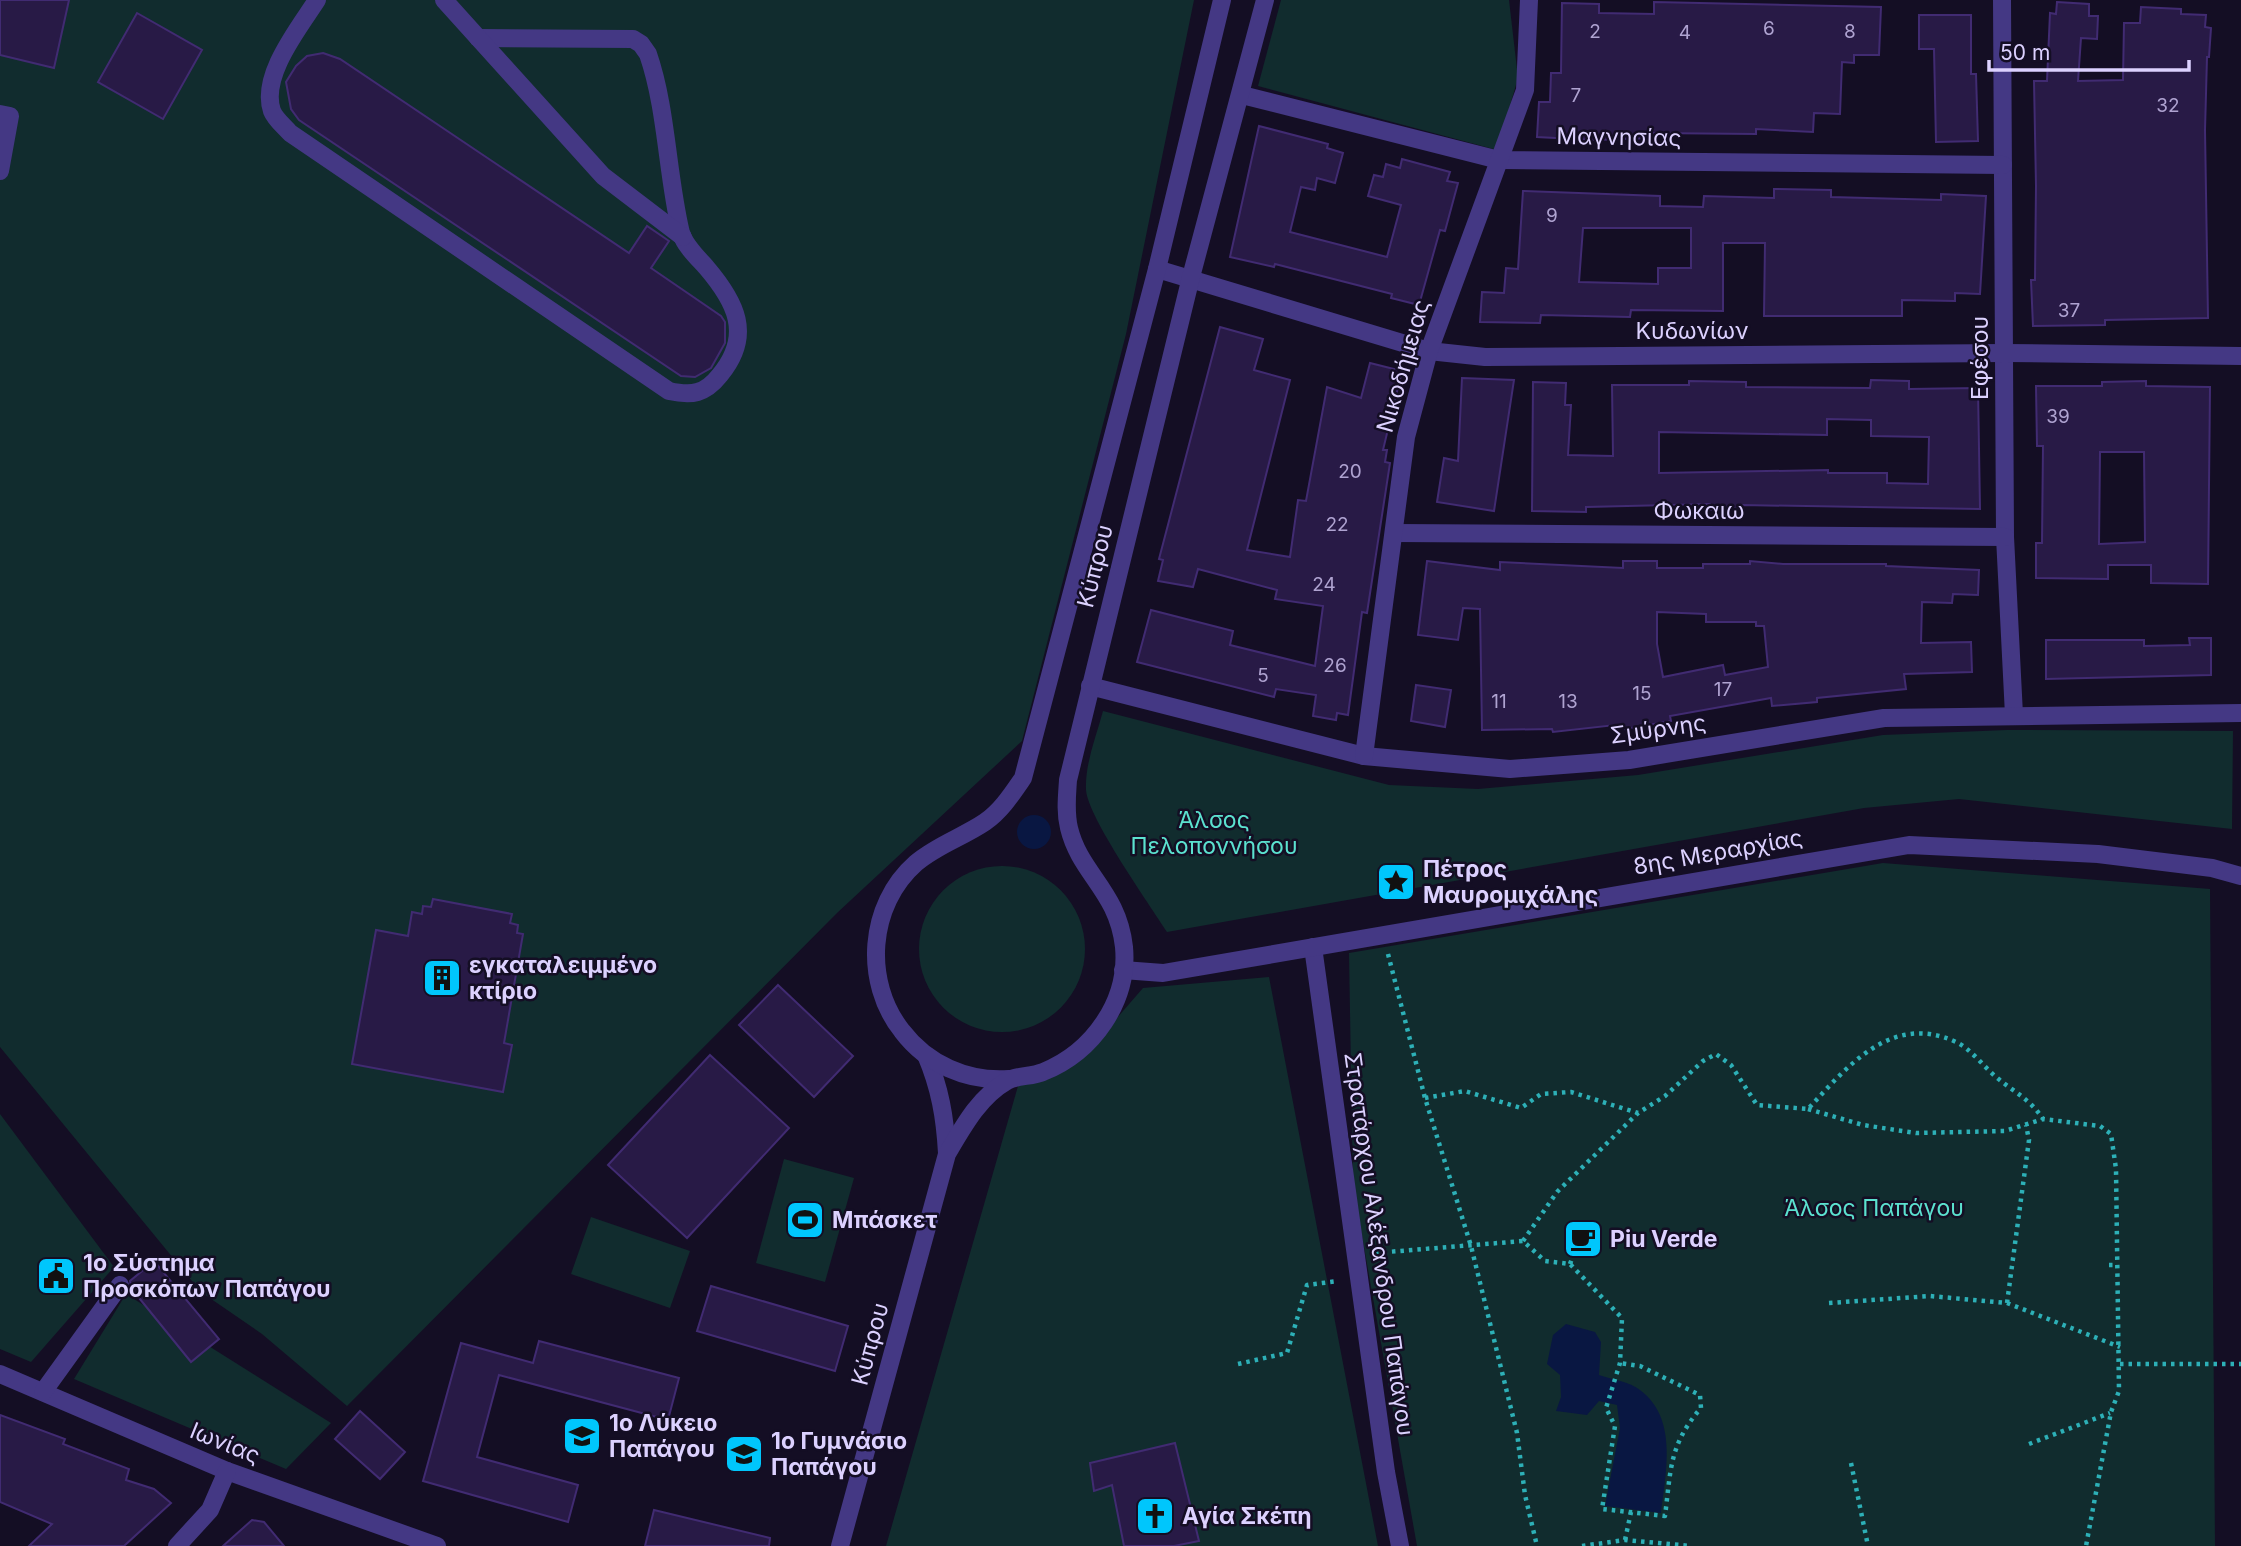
<svg xmlns="http://www.w3.org/2000/svg" width="2241" height="1546" font-family="Inter,sans-serif">
  <style>
    .green { fill: #112c2e }
    .water { fill: #091742 }
    .building { fill: #281a46; stroke: #412b72; stroke-width: 2; fill-rule: evenodd }
    .lines { fill: none; stroke-linecap: round; stroke-linejoin: round }
    .path { stroke: #2db0b7; stroke-width: 4.5; stroke-dasharray: 3.5 5; stroke-linecap: butt }
    .minor { stroke: #443884; stroke-width: 18 }
    .labels { text-anchor: middle; dominant-baseline: central; stroke-width: 5; stroke-linejoin: round; paint-order: stroke }
    .number-label { font-size: 19px; fill: #afa3d1 }
    .street-label { font-size: 23px; fill: #dcd1ff; stroke: #140e24 }
    .park-label { font-size: 23px; fill: #5be1cf; stroke: #140e24 }
    .poi-label { font-size: 23px; font-weight: bold; fill: #dcd1ff; stroke: #140e24; text-anchor: start }
  </style>
  <rect width="100%" height="100%" fill="#140e24"/>
  <g class="green">
    <path d="M0 0H1194L1126 334 1022 741 837 913 347 1406 262 1334 201 1292 0 1047Z"/>
    <path d="M1281 0H1509L1518 78 1497 150 1258 86Z"/>
    <path d="M1103 711 1389 785 1478 789 1638 775 1883 735 2007 730 2233 731 2232 829 1959 799 1864 808 1167 932C1150 905 1088 818 1086 790 1085 763 1096 737 1103 711Z"/>
    <path d="M1883 863 2210 889 2215 1546H1417L1353 1185 1349 953Z"/>
    <circle cx="1002" cy="949" r="83"/>
    <path d="M1269 977 1378 1546H886L1018 1086 1084 1056 1143 988Z"/>
    <path d="M0 1114 114 1267 31 1362 0 1349Z"/>
    <path d="M784 1159 854 1178 825 1282 756 1263Z"/>
    <path d="M591 1217 690 1251 670 1308 571 1274Z"/>
    <path d="M126 1294 331 1423 286 1469 74 1379Z"/>
  </g>
  <g class="water">
    <circle cx="1034" cy="832" r="17"/>
    <path d="M1566 1324 1595 1332 1601 1342 1599 1375C1611 1379 1630 1382 1640 1390 1678 1418 1666 1472 1661 1513L1605 1506 1620 1428 1617 1405 1599 1401 1587 1415 1556 1411 1561 1397 1560 1375 1547 1364 1553 1335Z"/>
  </g>
  <g class="building">
    <path d="M0 0H69L54 68 0 55Z"/>
    <path d="M1654 2 1881 7 1879 55H1854V63L1842 62 1840 114 1814 113 1813 132 1756 129V134L1652 133V138L1594 140 1537 137 1539 102H1550L1551 73H1561L1562 3 1599 4V13L1654 14Z"/>
    <path d="M2057 2 2089 4V16H2098L2097 39 2081 38 2078 81 2123 80 2124 23H2140L2141 7 2181 9V14L2206 15 2205 27 2211 28 2209 57H2207L2205 130 2208 318 2105 320V325L2033 326 2031 280H2035L2036 186 2034 81H2047L2050 13 2056 14Z"/>
    <path d="M137 13 202 50 163 119 98 82Z"/>
    <path d="M1919 15H1971V74H1976L1978 141 1936 142 1934 49H1919Z"/>
    <path d="M323 53 340 59 629 253 647 226 669 241 651 268 721 316 725 322V343L711 368 695 377 681 376 299 120 291 109 286 82 296 66 307 56Z"/>
    <path d="M1259 126 1328 144 1327 148 1343 153 1335 183 1317 178 1315 190 1301 187 1290 232 1387 257 1401 205 1368 196 1374 175 1383 177 1386 164 1400 168 1402 159 1450 172 1447 181 1458 183 1445 231 1440 230 1419 305 1391 298 1392 294 1275 264 1274 267 1230 257Z"/>
    <path d="M1774 189 1831 190V197L1941 200V194L1986 196 1980 294 1955 293V301L1902 300V316H1764L1765 243H1723V311L1631 310 1630 317 1541 315 1540 323 1480 322 1482 292 1504 293 1506 268 1518 269 1523 191 1660 196V206L1703 207 1704 196 1774 198ZM1583 228H1691V268H1658V284L1579 282Z"/>
    <path d="M1220 327 1263 339 1254 370 1290 380 1247 550 1290 557 1298 500 1306 501 1327 387 1361 398 1370 363 1402 371 1383 450H1387L1385 462 1390 463 1367 613 1362 612 1348 715 1337 713 1336 720 1313 716 1316 695 1276 689 1274 697 1137 662 1151 610 1233 631 1230 645 1315 666 1323 606 1275 599 1277 590 1198 569 1193 587 1158 581 1163 560 1159 559Z"/>
    <path d="M1462 378 1514 380 1494 511 1437 502 1444 458 1458 461Z"/>
    <path d="M1871 380 1909 381V389L1978 388 1980 509 1742 505V510H1711L1710 504 1586 507V512L1532 511 1533 382 1566 383 1565 405H1571L1568 455 1613 456 1612 385H1689V381L1746 382V387L1870 388ZM1827 419 1871 420V436L1929 437 1928 484 1887 483V473H1828V470L1659 473V432L1827 435Z"/>
    <path d="M2146 381V386L2210 387 2208 584 2151 583V565H2108V579L2036 578V543H2042L2043 446H2037L2036 386H2102V382ZM2100 452H2144L2145 542 2099 544Z"/>
    <path d="M1427 561 1500 570V562L1623 568V561H1657V568H1703V564H1750V561L1783 564H1886V566L1979 570 1978 595 1953 594 1952 603 1922 602 1921 643 1971 642 1972 672 1904 674 1906 689 1817 698V702L1772 706 1771 698 1670 716 1671 721 1625 729 1624 724 1553 732 1552 729 1482 730 1480 609 1463 608 1458 640 1418 635ZM1657 612 1706 614V622H1756V626H1764L1768 667 1725 675 1723 665 1663 677 1657 644Z"/>
    <path d="M2189 638H2211V675L2046 679V640H2144V646L2190 645Z"/>
    <path d="M1416 685 1451 690 1445 727 1411 721Z"/>
    <path d="M433 899 512 914 510 923 518 925 517 933 523 934 504 1043 512 1045 503 1092 352 1064 376 930 408 936 412 912 422 914 423 906 431 907Z"/>
    <path d="M778 985 853 1056 814 1097 739 1025Z"/>
    <path d="M710 1055 789 1128 687 1238 608 1165Z"/>
    <path d="M154 1261 219 1339 191 1362 131 1288 130 1281Z"/>
    <path d="M711 1286 848 1326 835 1371 697 1331Z"/>
    <path d="M539 1341 679 1378 668 1420 499 1375 477 1457 578 1485 568 1522 423 1481 461 1343 533 1363Z"/>
    <path d="M360 1411 405 1452 380 1479 335 1439Z"/>
    <path d="M0 1415 65 1439 63 1444 129 1469 126 1480 154 1489 171 1503 124 1546H29L52 1524 0 1502Z"/>
    <path d="M1175 1443 1199 1541 1174 1546H1124L1112 1485 1094 1491 1090 1463Z"/>
    <path d="M654 1510 770 1538 769 1546H645Z"/>
    <path d="M252 1520 264 1522 284 1546H223Z"/>
  </g>
  <g class="lines">
    <g class="path">
      <path d="M1388 954 1425 1098 1471 1246 1517 1433 1525 1495 1537 1546"/>
      <path d="M1425 1098 1465 1091 1521 1108 1541 1094 1571 1092 1638 1113 1665 1096 1703 1061 1716 1054 1731 1065 1757 1105 1808 1109C1847 1067 1891 1012 1956 1042 1971 1049 1983 1066 1996 1077 2015 1093 2029 1098 2043 1119"/>
      <path d="M1808 1109 1863 1125 1916 1133 2005 1131 2043 1119 2100 1126 2111 1134 2116 1169 2119 1391 2111 1412 2086 1546"/>
      <path d="M1523 1241 1557 1192 1638 1113"/>
      <path d="M1375 1253 1523 1241 1545 1261 1570 1264 1622 1318 1620 1363 1606 1408 1615 1426 1602 1509 1665 1516C1671 1469 1669 1445 1701 1408L1700 1395 1640 1366 1620 1363"/>
      <path d="M1570 1264 1575 1250"/>
      <path d="M2109 1265H2117"/>
      <path d="M1829 1303 1930 1296 2007 1303 2120 1347"/>
      <path d="M2007 1303 2029 1140 2026 1125"/>
      <path d="M1238 1364 1287 1353 1307 1285 1338 1281"/>
      <path d="M2120 1364H2241"/>
      <path d="M2029 1444 2110 1413"/>
      <path d="M1851 1463 1868 1546"/>
      <path d="M1625 1540 1631 1512"/>
      <path d="M1582 1546 1625 1540 1691 1546"/>
    </g>
    <g class="minor">
      <path d="M317 0C299 28 260 76 272 111 275 119 284 126 290 133L669 391C692 396 705 394 720 375 753 335 736 302 706 267 697 257 685 246 681 233 667 175 667 109 648 54L641 44 633 39 478 38"/>
      <path d="M444 0 603 176 683 237"/>
      <path d="M2002 0 2005 537 2014 715"/>
      <path d="M1242 95 1499 160 2003 165"/>
      <path d="M0 114 10 116 0 171"/>
      <path d="M1157 269 1429 351 1485 357 2005 353 2241 356"/>
      <path d="M1394 533 2005 537"/>
      <path d="M1090 686 1364 756 1510 769 1629 760 1884 718 2241 713"/>
      <path d="M1364 756 1406 437 1429 351 1525 90 1529 0"/>
      <path d="M1313 947 1386 1472 1400 1546"/>
      <path d="M1123 970 1163 973 1909 845 2098 854 2212 868 2241 876"/>
      <path d="M926 1055C940 1088 945 1117 947 1153"/>
      <path d="M1009 1079C967 1082 927 1064 902 1031 863 982 868 905 916 863 937 845 963 837 985 822 1001 811 1012 794 1023 778L1157 269 1222 0"/>
      <path d="M0 1374 227 1471 437 1546"/>
      <path d="M43 1392 120 1285"/>
      <path d="M177 1546 210 1510 227 1471"/>
      <path d="M840 1546 947 1154C963 1127 979 1097 1007 1081 1017 1075 1032 1077 1043 1072 1093 1052 1129 1001 1124 947 1118 891 1080 874 1069 828 1065 812 1067 796 1068 780L1191 277 1265 0"/>
    </g>
  </g>
  <defs>
    <symbol id="sight-square" viewBox="-11 -11 22 22"><rect x="-9" y="-9" width="18" height="18" rx="4" fill="#00c6fc" stroke="#140e24"/><path d="M0-6L1.8-2.2L6-1.7L2.9 1.2L3.7 5.4L0 3.3L-3.7 5.4L-2.9 1.2L-6-1.7L-1.8-2.2Z" fill="#111"/></symbol>
    <symbol id="building-square" viewBox="-11 -11 22 22"><rect x="-9" y="-9" width="18" height="18" rx="4" fill="#00c6fc" stroke="#140e24"/><path d="M-4-6H4V6H1V3H-1V6H-4ZM-2.5-4.3h1.7v1.8h-1.7ZM.8-4.3h1.7v1.8H.8ZM-2.5-1h1.7V.8h-1.7ZM.8-1h1.7V.8H.8Z" fill="#111"/></symbol>
    <symbol id="stadium-square" viewBox="-11 -11 22 22"><rect x="-9" y="-9" width="18" height="18" rx="4" fill="#00c6fc" stroke="#140e24"/><path d="M0-5a6.5 5 0 1 0 0 10a6.5 5 0 1 0 0-10ZM-3.5-1.8h7v3.6h-7Z" fill="#111"/></symbol>
    <symbol id="cafe-square" viewBox="-11 -11 22 22"><rect x="-9" y="-9" width="18" height="18" rx="4" fill="#00c6fc" stroke="#140e24"/><path d="M-5.5-4.5H6V0H3Q3 3.5 0 3.5H-2.5Q-5.5 3.5-5.5 0ZM3-3.2v2h1.7v-2ZM-6 4.5H4V6H-6Z" fill="#111"/></symbol>
    <symbol id="civic-square" viewBox="-11 -11 22 22"><rect x="-9" y="-9" width="18" height="18" rx="4" fill="#00c6fc" stroke="#140e24"/><path d="M-.6-6.5H3V-4.5H.6V-3L4-1V1h2V6H-6V1h2V-1L-.6-3ZM-1.2 2.5V6h2.4V2.5Z" fill="#111"/></symbol>
    <symbol id="school-square" viewBox="-11 -11 22 22"><rect x="-9" y="-9" width="18" height="18" rx="4" fill="#00c6fc" stroke="#140e24"/><path d="M0-5L7-2L0 1L-7-2ZM-4 1L0 2.5L4 1V4Q0 6-4 4Z" fill="#111"/></symbol>
    <symbol id="church-square" viewBox="-11 -11 22 22"><rect x="-9" y="-9" width="18" height="18" rx="4" fill="#00c6fc" stroke="#140e24"/><path d="M-1.2-6h2.4v3.5h3.3v2.4h-3.3V6h-2.4V-.1h-3.3v-2.4h3.3Z" fill="#111"/></symbol>
  </defs>
  <g fill-rule="evenodd">
    <use href="#sight-square" x="1374" y="860" width="44" height="44"/>
    <use href="#building-square" x="420" y="956" width="44" height="44"/>
    <use href="#stadium-square" x="783" y="1198" width="44" height="44"/>
    <use href="#cafe-square" x="1561" y="1217" width="44" height="44"/>
    <use href="#civic-square" x="34" y="1254" width="44" height="44"/>
    <use href="#school-square" x="560" y="1414" width="44" height="44"/>
    <use href="#school-square" x="722" y="1432" width="44" height="44"/>
    <use href="#church-square" x="1133" y="1494" width="44" height="44"/>
  </g>
  <g class="labels">
    <g class="number-label">
      <text x="1769" y="28">6</text>
      <text x="1595" y="31">2</text>
      <text x="1850" y="31">8</text>
      <text x="1685" y="32">4</text>
      <text x="1576" y="95">7</text>
      <text x="2168" y="105">32</text>
      <text x="1552" y="215">9</text>
      <text x="2069" y="310">37</text>
      <text x="2058" y="416">39</text>
      <text x="1350" y="471">20</text>
      <text x="1337" y="524">22</text>
      <text x="1324" y="584">24</text>
      <text x="1335" y="665">26</text>
      <text x="1263" y="675">5</text>
      <text x="1723" y="689">17</text>
      <text x="1642" y="693">15</text>
      <text x="1499" y="701">11</text>
      <text x="1568" y="701">13</text>
    </g>
    <g class="street-label">
      <text transform="translate(1619 137) rotate(1)">Μαγνησίας</text>
      <text x="1692" y="331">Κυδωνίων</text>
      <text transform="translate(1980 358) rotate(-90)">Εφέσου</text>
      <text transform="translate(1403 366) rotate(-74)">Νικοδήμειας</text>
      <text x="1699" y="511">Φωκαιω</text>
      <text transform="translate(1095 566) rotate(-76)">Κύπρου</text>
      <text transform="translate(1658 729) rotate(-8)">Σμύρνης</text>
      <text transform="translate(1718 852) rotate(-10)">8ης Μεραρχίας</text>
      <text transform="translate(1379 1244) rotate(82)">Στρατάρχου Αλέξανδρου Παπάγου</text>
      <text transform="translate(870 1344) rotate(-75)">Κύπρου</text>
      <text transform="translate(225 1443) rotate(22)">Ιωνίας</text>
    </g>
    <g class="park-label">
      <text x="1214" y="820">Άλσος<tspan x="1214" dy="26">Πελοποννήσου</tspan></text>
      <text x="1874" y="1208">Άλσος Παπάγου</text>
    </g>
    <g class="poi-label">
      <text x="1423" y="869">Πέτρος<tspan x="1423" dy="26">Μαυρομιχάλης</tspan></text>
      <text x="469" y="965">εγκαταλειμμένο<tspan x="469" dy="26">κτίριο</tspan></text>
      <text x="832" y="1220">Μπάσκετ</text>
      <text x="1610" y="1239">Piu Verde</text>
      <text x="83" y="1263">1ο Σύστημα<tspan x="83" dy="26">Προσκόπων Παπάγου</tspan></text>
      <text x="609" y="1423">1ο Λύκειο<tspan x="609" dy="26">Παπάγου</tspan></text>
      <text x="771" y="1441">1ο Γυμνάσιο<tspan x="771" dy="26">Παπάγου</tspan></text>
      <text x="1182" y="1516">Αγία Σκέπη</text>
    </g>
  </g>
  <path d="M1989 60v10h200v-10" fill="none" stroke="#dcd1ff" stroke-width="3.5"/>
  <text x="2000" y="60" font-size="21" fill="#dcd1ff" stroke="#140e24" stroke-width="5" paint-order="stroke">50 m</text>
</svg>
